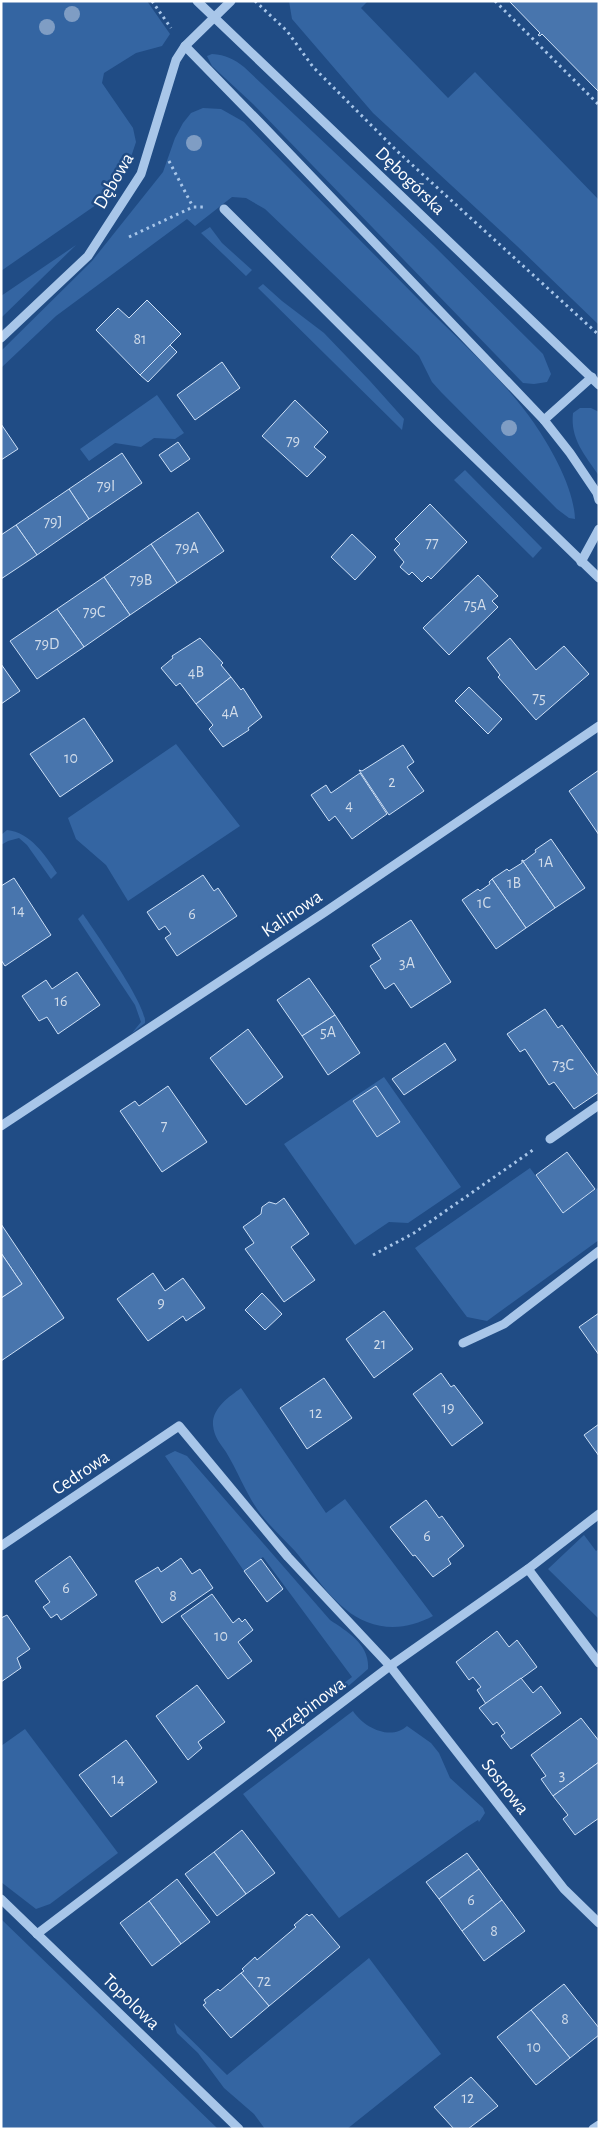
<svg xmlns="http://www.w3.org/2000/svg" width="600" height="2130" font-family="'Alegreya Sans',sans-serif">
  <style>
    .green { fill: #3465a2 }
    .building { fill: #4875ad; stroke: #cde0f7 }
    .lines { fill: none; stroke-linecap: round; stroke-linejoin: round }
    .path { stroke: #a8c6e9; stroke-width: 3; stroke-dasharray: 2.5 4; stroke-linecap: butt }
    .minor { stroke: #a8c6e9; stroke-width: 9 }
    .tree { fill: #7f9dc4 }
    .labels { text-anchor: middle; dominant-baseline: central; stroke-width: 5; stroke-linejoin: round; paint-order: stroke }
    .number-label { font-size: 16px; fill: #d1dcea }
    .street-label { font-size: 19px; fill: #fff; stroke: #204c85 }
  </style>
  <rect width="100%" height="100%" fill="#204c85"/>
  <g class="green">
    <path d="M1 1H147L170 34 162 46 136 53 104 73 102 83 133 128 136 142 129 163 106 198 1 271Z"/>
    <path d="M289 1H368L361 8 448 98 475 72 599 200V325L517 246 373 113 292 19Z"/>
    <path d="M212 54C226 55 234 59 244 67L433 245 543 354 551 374 547 382 534 384 523 383 253 104 212 66 207 56Z"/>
    <path d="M203 108 221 109 244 122C304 184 365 245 425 306 462 343 504 380 534 423 551 448 574 488 575 519L569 518 557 509 441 392 432 382 419 356 265 209 246 198 232 197 195 226 187 219 56 316 1 368V351L92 261 163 172 175 138 183 123 191 113Z"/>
    <path d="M210 227 222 243 252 270 246 276 201 233Z"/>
    <path d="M76 245 1 318V296Z"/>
    <path d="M263 284 282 301 324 333 370 381 404 419 402 430 258 288Z"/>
    <path d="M157 395 184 433 175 439 154 438 141 447 115 443 89 461 80 449Z"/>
    <path d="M580 408H591L599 412V476C585 455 570 439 573 413Z"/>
    <path d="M465 470 542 548 533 558 454 480Z"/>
    <path d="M176 744 240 826 128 901 106 865 76 839 68 818Z"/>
    <path d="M7 830C30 832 46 856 57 873L51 879 27 845 19 838 8 841 1 845V835Z"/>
    <path d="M83 914C95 932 148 1007 145 1023L132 1033 141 1022 135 1005 78 919Z"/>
    <path d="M384 1077 461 1187 408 1223 389 1222 355 1245 284 1144Z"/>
    <path d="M530 1168 563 1213 599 1187V1240L487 1321 467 1317 415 1248Z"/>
    <path d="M241 1388 326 1513 345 1499 433 1616C412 1627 390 1631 367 1622 336 1610 316 1576 295 1551 282 1537 268 1525 257 1509 245 1491 237 1470 226 1452 220 1443 214 1437 213 1425 212 1408 229 1397 241 1388Z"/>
    <path d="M175 1451 187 1456 330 1620C348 1632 370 1645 368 1669L345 1689 269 1740 352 1677 263 1557 244 1571 165 1456Z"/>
    <path d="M584 1535 596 1551 599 1549V1619L548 1569Z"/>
    <path d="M353 1711C364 1728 391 1741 407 1726L431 1743 439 1753 450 1778 483 1808 485 1813 479 1822 478 1820 467 1827 339 1918 243 1794Z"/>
    <path d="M25 1729 118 1853 50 1904 36 1909 1 1882V1746Z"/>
    <path d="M1 1919 218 2129H1Z"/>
    <path d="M369 1958 441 2054 347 2129H265L254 2114 224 2088 198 2053 177 2033 174 2023 227 2075Z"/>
  </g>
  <g class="building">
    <path d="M509 1H599V92L542 34 540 36 538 35 540 33Z"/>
    <path d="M147 300 181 334 140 375 96 330 118 308 129 318Z"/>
    <path d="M170 345 177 352 148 382 140 375Z"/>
    <path d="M222 362 240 388 195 420 177 395Z"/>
    <path d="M295 400 328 432 314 447 326 457 307 477 262 436Z"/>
    <path d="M1 424 18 449 1 460Z"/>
    <path d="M178 442 190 459 171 472 159 455Z"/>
    <path d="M122 453 142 483 89 519 69 489Z"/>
    <path d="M69 489 89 519 37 555 16 525Z"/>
    <path d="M430 504 467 542 431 579 428 576 422 582 412 572 409 575 400 567 404 562 394 550 400 544 395 539Z"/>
    <path d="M198 512 224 551 177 583 151 544Z"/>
    <path d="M16 525 37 555 1 579V535Z"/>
    <path d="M352 534 376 557 355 580 331 557Z"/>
    <path d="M151 544 177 583 130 615 104 577Z"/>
    <path d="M478 575 498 596 492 601 498 607 449 655 423 628Z"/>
    <path d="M104 577 130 615 84 647 57 609Z"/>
    <path d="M57 609 84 647 37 679 10 641Z"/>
    <path d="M200 638 223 663 221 665 231 677 196 704 180 683 176 686 161 668 173 658 172 656Z"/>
    <path d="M510 638 536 670 564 646 589 674 536 720 498 677 500 675 487 658Z"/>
    <path d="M1 664 20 691 1 704Z"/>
    <path d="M231 677 241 690 243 688 262 717 248 728 249 730 223 747 209 729 213 725 196 704Z"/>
    <path d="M469 687 502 719 488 734 455 701Z"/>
    <path d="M84 718 113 761 60 797 30 754Z"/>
    <path d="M403 745 414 762 407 767 424 791 389 815 359 770 362 771Z"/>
    <path d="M599 770V835L569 791Z"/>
    <path d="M360 773 387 814 352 839 335 816 329 821 311 795 326 785 331 793Z"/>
    <path d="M551 839 585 888 555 908 522 860 524 861 536 852 535 850Z"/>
    <path d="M522 860 555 908 526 928 492 879 507 869 509 871 522 863Z"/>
    <path d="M203 875 214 891 218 888 237 916 177 956 165 938 171 934 165 926 159 930 147 912Z"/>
    <path d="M14 878 51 935 5 966 1 960V886Z"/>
    <path d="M492 879 526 928 496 949 462 900 478 889 480 891 490 884 489 882Z"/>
    <path d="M411 920 451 982 411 1008 394 983 385 989 370 966 381 959 372 945Z"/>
    <path d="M77 972 100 1005 58 1034 47 1017 39 1021 22 996 46 980 52 989Z"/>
    <path d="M309 978 335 1015 302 1036 277 1000Z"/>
    <path d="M545 1009 558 1028 562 1025 599 1077V1092L574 1109 554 1082 549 1085 525 1049 520 1052 507 1034Z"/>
    <path d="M335 1015 360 1053 328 1075 302 1036Z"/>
    <path d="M248 1029 283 1077 246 1105 210 1058Z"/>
    <path d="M445 1043 456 1060 404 1095 392 1079Z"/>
    <path d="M168 1086 207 1142 162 1172 120 1111 135 1101 139 1106Z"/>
    <path d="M376 1086 400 1122 377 1137 353 1101Z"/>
    <path d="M567 1152 595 1189 563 1213 536 1175Z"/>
    <path d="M284 1198 309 1234 291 1247 315 1280 284 1302 245 1249 254 1243 243 1227 261 1214 262 1207 269 1202 276 1204Z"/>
    <path d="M1 1224 64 1318 1 1361V1298L22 1284 1 1253Z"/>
    <path d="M1 1253 22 1284 1 1298Z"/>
    <path d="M153 1273 165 1291 183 1278 205 1308 186 1321 183 1316 148 1341 117 1299Z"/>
    <path d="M262 1293 282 1314 265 1330 245 1310Z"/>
    <path d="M384 1311 413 1349 374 1378 346 1339Z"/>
    <path d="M599 1313V1355L579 1327Z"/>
    <path d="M441 1373 451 1387 454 1385 483 1423 452 1446 413 1394Z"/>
    <path d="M324 1378 352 1418 307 1449 280 1408Z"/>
    <path d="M599 1424V1456L584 1435Z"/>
    <path d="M426 1500 439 1518 442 1516 464 1546 448 1559 451 1564 433 1577 415 1555 413 1556 390 1527Z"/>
    <path d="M70 1556 97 1595 61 1620 57 1614 51 1618 43 1607 50 1602 35 1581Z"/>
    <path d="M181 1558 192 1574 200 1569 213 1588 162 1623 135 1581 158 1567 161 1572Z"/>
    <path d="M261 1559 283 1589 267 1602 244 1571Z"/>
    <path d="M212 1594 233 1623 239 1618 242 1622 245 1619 253 1630 238 1642 252 1661 228 1679 181 1616Z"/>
    <path d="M7 1615 30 1649 17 1658 21 1668 1 1682V1618Z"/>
    <path d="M497 1631 509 1647 517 1640 537 1667 486 1704 477 1690 481 1687 473 1677 469 1680 456 1662Z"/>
    <path d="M521 1678 533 1693 541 1686 561 1713 511 1749 501 1736 505 1733 497 1722 493 1725 479 1708Z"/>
    <path d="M197 1685 225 1722 198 1742 202 1748 188 1760 156 1716Z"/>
    <path d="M581 1718 599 1741V1762L553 1796 541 1779 546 1776 531 1755Z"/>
    <path d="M126 1740 157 1782 111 1817 79 1775Z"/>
    <path d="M599 1762V1818L575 1835 563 1819 568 1815 553 1796Z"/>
    <path d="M242 1830 275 1873 246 1894 214 1852Z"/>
    <path d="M214 1852 246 1894 217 1916 185 1874Z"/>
    <path d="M467 1853 479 1869 439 1899 426 1882Z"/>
    <path d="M479 1869 502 1900 462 1931 439 1899Z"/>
    <path d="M177 1879 210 1922 181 1944 149 1901Z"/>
    <path d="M502 1900 525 1931 484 1961 462 1931Z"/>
    <path d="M149 1901 181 1944 152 1966 120 1923Z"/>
    <path d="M307 1914 309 1916 312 1914 340 1947 269 2006 241 1973 244 1971 242 1969 255 1957 257 1960 296 1927 294 1925Z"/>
    <path d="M241 1973 269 2006 231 2038 203 2005 206 2003 204 2000 218 1989 220 1991Z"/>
    <path d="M564 1984 599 2028V2035L570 2058 531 2010Z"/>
    <path d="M531 2010 570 2058 536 2085 497 2037Z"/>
    <path d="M471 2077 498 2106 468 2129H454L434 2107Z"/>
  </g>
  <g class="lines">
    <g class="path">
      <path d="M152 1 171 28"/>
      <path d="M255 1 287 31 313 67 397 151 599 335"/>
      <path d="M495 1 599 105"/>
      <path d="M169 161 193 207"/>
      <path d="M129 237 193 207H203"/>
      <path d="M373 1255 414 1233 533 1150"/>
    </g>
    <g class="minor">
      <path d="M197 1 599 385"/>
      <path d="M185 46 262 125 544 420 570 453 597 493 599 500"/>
      <path d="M224 209 437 421 599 578"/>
      <path d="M1 338 88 256 141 174 176 60 185 46 231 1"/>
      <path d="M544 420 592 377"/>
      <path d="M581 562 599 529"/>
      <path d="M1 1126 325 912 599 726"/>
      <path d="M550 1139 599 1105"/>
      <path d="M463 1343 504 1324 599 1251"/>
      <path d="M1 1546 179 1426 288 1557 390 1666 564 1889 599 1923"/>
      <path d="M528 1569 599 1663"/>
      <path d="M1 1899 239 2129"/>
      <path d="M37 1934 390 1666 528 1569 599 1514"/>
      <path d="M593 2129 599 2125"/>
    </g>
  </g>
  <g class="tree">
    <circle cx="72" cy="14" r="8"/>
    <circle cx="47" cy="27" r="8"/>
    <circle cx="194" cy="143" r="8"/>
    <circle cx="509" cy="428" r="8"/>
  </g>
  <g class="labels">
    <g class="number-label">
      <text x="140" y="339">81</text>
      <text x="293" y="441">79</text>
      <text x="106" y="486">79I</text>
      <text x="53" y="522">79J</text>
      <text x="432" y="543">77</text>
      <text x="187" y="548">79A</text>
      <text x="141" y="580">79B</text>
      <text x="475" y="605">75A</text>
      <text x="94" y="612">79C</text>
      <text x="47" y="644">79D</text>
      <text x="196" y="672">4B</text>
      <text x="539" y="698">75</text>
      <text x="230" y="712">4A</text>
      <text x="71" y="758">10</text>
      <text x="392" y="782">2</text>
      <text x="349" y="805">4</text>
      <text x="546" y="862">1A</text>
      <text x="514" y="883">1B</text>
      <text x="484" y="903">1C</text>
      <text x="18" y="910">14</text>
      <text x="192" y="914">6</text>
      <text x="407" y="963">3A</text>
      <text x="61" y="1001">16</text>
      <text x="328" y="1032">5A</text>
      <text x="563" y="1065">73C</text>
      <text x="164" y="1126">7</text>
      <text x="161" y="1303">9</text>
      <text x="380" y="1344">21</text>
      <text x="448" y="1408">19</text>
      <text x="316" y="1413">12</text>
      <text x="427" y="1536">6</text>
      <text x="66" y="1588">6</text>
      <text x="173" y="1596">8</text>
      <text x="221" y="1636">10</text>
      <text x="562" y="1775">3</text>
      <text x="118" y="1779">14</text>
      <text x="471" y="1900">6</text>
      <text x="494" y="1931">8</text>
      <text x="264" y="1981">72</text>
      <text x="565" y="2019">8</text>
      <text x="534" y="2047">10</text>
      <text x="468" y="2098">12</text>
    </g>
    <g class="street-label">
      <text transform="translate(114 181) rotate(-60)">Dębowa</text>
      <text transform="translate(410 181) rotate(44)">Dębogórska</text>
      <text transform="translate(292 914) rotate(-34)">Kalinowa</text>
      <text transform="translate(81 1473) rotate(-34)">Cedrowa</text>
      <text transform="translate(307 1709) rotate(-37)">Jarzębinowa</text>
      <text transform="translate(505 1787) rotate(52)">Sosnowa</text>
      <text transform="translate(131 2002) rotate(44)">Topolowa</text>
    </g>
  </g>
  <rect width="600" height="2130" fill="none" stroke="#ffffff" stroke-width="5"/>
</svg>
